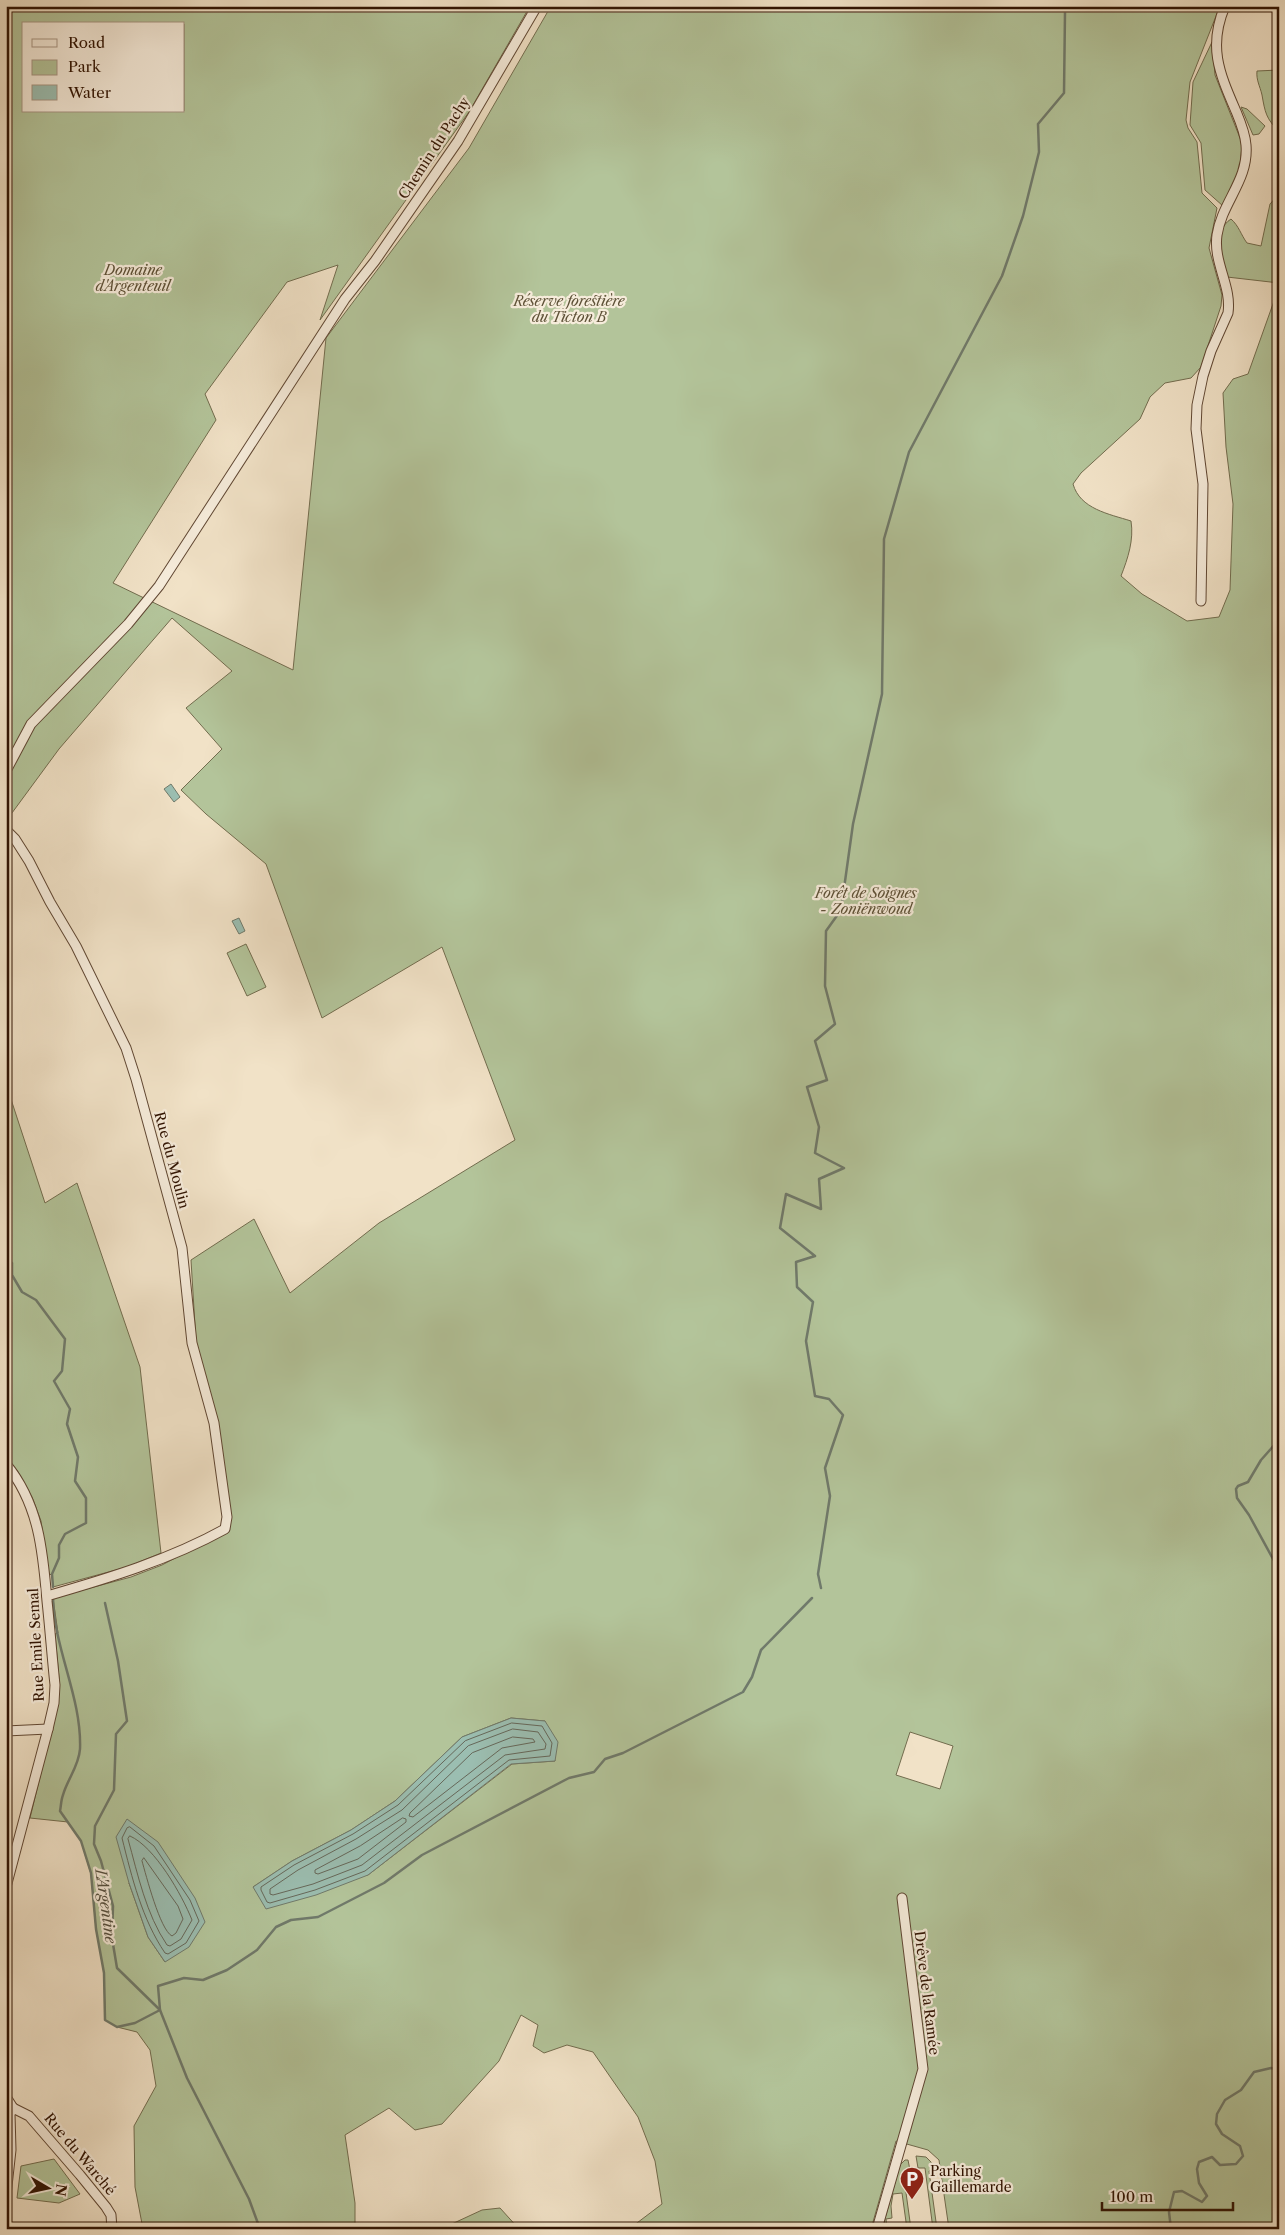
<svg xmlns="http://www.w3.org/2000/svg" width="1285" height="2235" font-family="'Libre Caslon Text',serif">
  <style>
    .green { fill: #b3c49a; stroke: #726c4e; fill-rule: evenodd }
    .water { fill: #9bbeb1; stroke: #707a6b }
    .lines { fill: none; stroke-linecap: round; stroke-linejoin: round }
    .shore { stroke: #66685a; stroke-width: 1 }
    .stream { stroke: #707a6b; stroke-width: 2.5 }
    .minor-casing { stroke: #604733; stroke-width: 11 }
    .minor { stroke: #f6ecdb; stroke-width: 9 }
    .labels { text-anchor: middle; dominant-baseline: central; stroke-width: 4.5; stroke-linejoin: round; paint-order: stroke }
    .street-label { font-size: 14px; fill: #301302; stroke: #f6ecdb }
    .park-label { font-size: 14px; font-style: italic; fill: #5e5137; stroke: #f6ecdb }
    .poi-label { font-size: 14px; fill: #301302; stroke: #f6ecdb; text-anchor: start }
    .water-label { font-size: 15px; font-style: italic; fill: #554f3f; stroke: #f6ecdb }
  </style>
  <rect width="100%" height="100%" fill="#f1e2c7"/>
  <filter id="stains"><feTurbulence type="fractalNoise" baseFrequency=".004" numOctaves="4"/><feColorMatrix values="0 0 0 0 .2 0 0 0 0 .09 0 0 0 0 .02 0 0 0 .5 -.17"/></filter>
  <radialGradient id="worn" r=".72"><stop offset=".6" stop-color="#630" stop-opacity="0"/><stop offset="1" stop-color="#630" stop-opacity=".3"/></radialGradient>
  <g class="green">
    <path d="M6 6H530L469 112 320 320 338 265 287 282 205 394 216 420 113 583 293 670 326 338 469 148 551 6H1220L1190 82 1186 120 1188 128 1197 142 1202 193 1217 208 1209 248 1222 295 1221 306 1201 367 1191 378 1165 383 1150 397 1140 419 1081 473 1073 484C1080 509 1109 514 1131 521 1134 540 1128 558 1121 576L1142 594 1187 621 1219 617 1230 590 1233 504 1226 447 1223 393 1233 379 1248 374 1279 287V2229H949L939 2160 928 2150 896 2141 871 2229H629L662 2204 655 2161 638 2117 593 2052 567 2045 544 2053 533 2046 538 2025 521 2015 499 2061 442 2124 415 2130 389 2108 345 2135 355 2203V2224L358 2229H143L135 2187 134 2126 156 2086 150 2050 137 2032 117 2027 105 2020 104 1973 96 1929 91 1874 81 1841 68 1822 30 1818 58 1703 59 1678 55 1634 58 1633 53 1598 131 1577 162 1565 228 1530 230 1524 218 1421 196 1342 191 1260 254 1219 290 1293 379 1223 515 1140 442 947 322 1018 266 864 206 814 181 790 222 749 186 708 232 671 172 618 59 749 9 817 6 815ZM24 24H184V111H24ZM511 1718 545 1721 555 1761 512 1764 368 1875 253 1887 292 1861 351 1830 395 1801 462 1737ZM910 1732 953 1746 940 1789 896 1775ZM129 1883 165 1962 148 1937Z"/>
    <path d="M1212 42 1215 75 1242 143 1241 166 1223 206 1205 190 1201 143 1190 125 1193 82Z"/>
    <path d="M1279 70V131C1266 119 1265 112 1262 95 1260 86 1256 80 1257 71Z"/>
    <path d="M1241 107 1247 109 1265 126 1259 134 1253 135Z"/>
    <path d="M1279 194V283L1227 277C1223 259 1212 231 1231 219 1239 226 1241 235 1247 243L1261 246 1270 204Z"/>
    <path d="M246 944 266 987 247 996 227 953Z"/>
    <path d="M6 1084 45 1203 77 1183 140 1367 161 1553 127 1567 53 1587 52 1575 49 1574 41 1521 32 1497 17 1470 6 1458V1412L9 1381 6 1349Z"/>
    <path d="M916 2156 926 2157 931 2162 933 2170 929 2171 937 2229H933L925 2168H918Z"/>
    <path d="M54 2159 80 2194 59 2203 17 2198 21 2166Z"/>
    <path d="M905 2160H908L910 2170 903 2171 911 2229H907L902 2193 893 2194 891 2206 892 2218 886 2219 887 2229H882L900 2165Z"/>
    <path d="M500 2208 519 2229H441L482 2210Z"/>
  </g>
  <g class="water">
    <path d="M171 784 180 797 174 802 164 789Z"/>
    <path d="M239 918 245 931 239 934 232 921Z"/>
    <path d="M511 1718 545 1721 558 1742 555 1761 511 1764 368 1875 316 1895 266 1909 253 1887 292 1861 351 1830 395 1801 462 1737Z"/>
    <path d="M127 1819 158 1842 195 1898 205 1922 189 1947 165 1962 148 1937 129 1883 116 1837Z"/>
  </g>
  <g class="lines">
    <g class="shore">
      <path d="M512 1723 542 1726 552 1743 550 1756 509 1760 365 1871 315 1890 270 1903 267 1902 261 1890V1887L294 1865 353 1834 398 1805 465 1741Z"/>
      <path d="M513 1729 538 1732 546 1744 545 1749 505 1755 362 1865 313 1884 273 1895 270 1894V1889L298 1870 356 1839 402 1810 468 1746Z"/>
      <path d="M513 1737 533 1739 535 1742 502 1748 413 1817 409 1816 410 1813 472 1753Z"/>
      <path d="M403 1818 406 1819V1822L358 1859 318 1874 315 1873V1870L360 1846Z"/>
      <path d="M130 1827 154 1846 190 1900 199 1921 186 1943 168 1954 165 1953C142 1919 132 1878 122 1838L127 1828Z"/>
      <path d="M130 1836C155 1847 182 1895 192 1920L181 1939 170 1946 167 1945C146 1914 138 1875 128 1839Z"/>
      <path d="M144 1858 178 1906 183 1919 176 1933 172 1936C160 1930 146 1875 142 1861Z"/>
    </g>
    <g class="stream">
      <path d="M6 1261 12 1263V1275L22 1292 36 1300 65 1339 62 1371 54 1381 70 1409 67 1424 78 1457 75 1481 86 1498V1523L65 1534 59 1545V1558L52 1574 53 1587"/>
      <path d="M1279 1436 1277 1442 1261 1460 1248 1482 1238 1486 1236 1489 1237 1498 1249 1515 1279 1570"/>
      <path d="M821 1588 818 1574 830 1496 825 1468 843 1415 829 1399 815 1396 806 1341 813 1302 797 1287 796 1262 815 1256 780 1228 786 1194 821 1209 819 1179 844 1168 815 1153 819 1127 807 1087 827 1080 815 1041 835 1024 825 986 826 931 841 910 853 824 882 694 884 539 909 452 1002 276 1023 216 1039 152 1038 124 1064 93 1065 12 1063 6"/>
      <path d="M53 1598C54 1649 82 1698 80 1749 79 1766 67 1780 63 1795 61 1800 61 1806 60 1811L81 1841 91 1873 96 1929 104 1973 105 2020 117 2027 135 2023 160 2010 158 1986 184 1978 203 1980 227 1970 257 1950 276 1927 291 1920 318 1917 384 1883 422 1855 569 1778 594 1772 605 1759 623 1753 743 1692 752 1677 761 1650 812 1598"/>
      <path d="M105 1603 118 1661 127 1721 116 1734 114 1790 95 1826 94 1844 101 1861 113 1906 112 1938 117 1968 160 2010 187 2078 249 2199 260 2229"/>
      <path d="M1171 2229 1169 2212 1174 2192 1182 2191 1202 2202 1207 2196 1199 2183 1197 2169 1199 2162 1212 2157 1220 2165 1236 2164 1243 2156 1240 2146 1222 2134 1216 2124 1217 2114 1225 2100 1241 2090 1254 2072 1271 2068 1279 2070"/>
    </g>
    <defs>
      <g id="minor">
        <path d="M1201 601 1203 484 1196 429 1197 405 1203 376 1211 351 1228 313C1232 286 1213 263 1217 235 1222 202 1249 180 1246 145 1245 132 1240 121 1235 109 1219 72 1208 46 1225 6"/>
        <path d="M6 771 31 724 128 624 159 586 345 299 375 261 458 141 537 6"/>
        <path d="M6 830 15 839 29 861 50 902 76 946 126 1048 136 1079 182 1248 192 1343 214 1423 227 1517 225 1529C169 1560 109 1578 47 1596"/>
        <path d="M6 1464C39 1504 43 1552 47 1601 50 1629 52 1657 55 1685L54 1703 48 1729 6 1887"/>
        <path d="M6 1731 48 1729"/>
        <path d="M6 2097 13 2108"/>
        <path d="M13 2108 29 2116 80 2175 106 2207 111 2215 112 2229"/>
        <path d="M6 2195 11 2150 10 2114 13 2108"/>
        <path d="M877 2229 923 2069 902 1898"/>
      </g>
    </defs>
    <use href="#minor" class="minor-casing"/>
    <use href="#minor" class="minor"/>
  </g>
  <defs>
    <symbol id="parking-pin" viewBox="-11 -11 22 30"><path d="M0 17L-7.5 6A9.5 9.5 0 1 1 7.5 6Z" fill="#8f2418" stroke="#f6ecdb"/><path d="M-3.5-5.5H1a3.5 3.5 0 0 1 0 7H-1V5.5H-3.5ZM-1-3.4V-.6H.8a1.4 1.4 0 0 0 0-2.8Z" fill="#fff"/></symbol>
  </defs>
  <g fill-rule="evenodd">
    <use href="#parking-pin" x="898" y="2165" width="28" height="38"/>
  </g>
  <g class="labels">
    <g class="street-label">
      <text transform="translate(434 148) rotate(-57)">Chemin du Pachy</text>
      <text transform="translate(172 1160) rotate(75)">Rue du Moulin</text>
      <text transform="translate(36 1645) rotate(-93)">Rue Emile Semal</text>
      <text transform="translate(927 1993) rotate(83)">Drêve de la Ramée</text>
      <text transform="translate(80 2154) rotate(50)">Rue du Warché</text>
    </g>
    <g class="park-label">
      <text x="133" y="270">Domaine<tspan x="133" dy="16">d'Argenteuil</tspan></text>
      <text x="569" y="301">Réserve forestière<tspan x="569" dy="16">du Ticton B</tspan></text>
      <text x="866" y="893">Forêt de Soignes<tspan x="866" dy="16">- Zoniënwoud</tspan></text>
    </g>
    <g class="poi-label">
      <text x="930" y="2171">Parking<tspan x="930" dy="16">Gaillemarde</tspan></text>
    </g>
    <g class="water-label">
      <text transform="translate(106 1906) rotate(82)">L'Argentine</text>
    </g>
  </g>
  <rect width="1285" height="2235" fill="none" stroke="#f1e2c7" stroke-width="25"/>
  <rect x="8" y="8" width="1270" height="2220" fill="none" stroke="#301302" stroke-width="2.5"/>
  <rect x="12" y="12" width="1260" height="2210" fill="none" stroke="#301302"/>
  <rect x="22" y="22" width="162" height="90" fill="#f6ecdb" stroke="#a79584"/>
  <rect x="32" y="39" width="25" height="8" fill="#f6ecdb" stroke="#a79584"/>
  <text x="68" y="48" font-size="15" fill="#301302">Road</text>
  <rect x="32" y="60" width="25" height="15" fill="#b3c49a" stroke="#a79584"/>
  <text x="68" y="72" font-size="15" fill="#301302">Park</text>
  <rect x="32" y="85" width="25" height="15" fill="#9bbeb1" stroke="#a79584"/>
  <text x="68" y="98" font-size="15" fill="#301302">Water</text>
  <g transform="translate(48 2188) rotate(99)" stroke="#f6ecdb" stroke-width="4" paint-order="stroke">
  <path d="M0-4L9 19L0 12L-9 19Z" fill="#301302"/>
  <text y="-8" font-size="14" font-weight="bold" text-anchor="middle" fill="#301302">N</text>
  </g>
  <path d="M1102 2202v8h131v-8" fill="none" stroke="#301302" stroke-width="2.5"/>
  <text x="1110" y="2202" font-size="15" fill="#301302" stroke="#f6ecdb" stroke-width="4" paint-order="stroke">100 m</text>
  <rect width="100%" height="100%" filter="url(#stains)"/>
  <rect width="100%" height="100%" fill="url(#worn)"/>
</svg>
